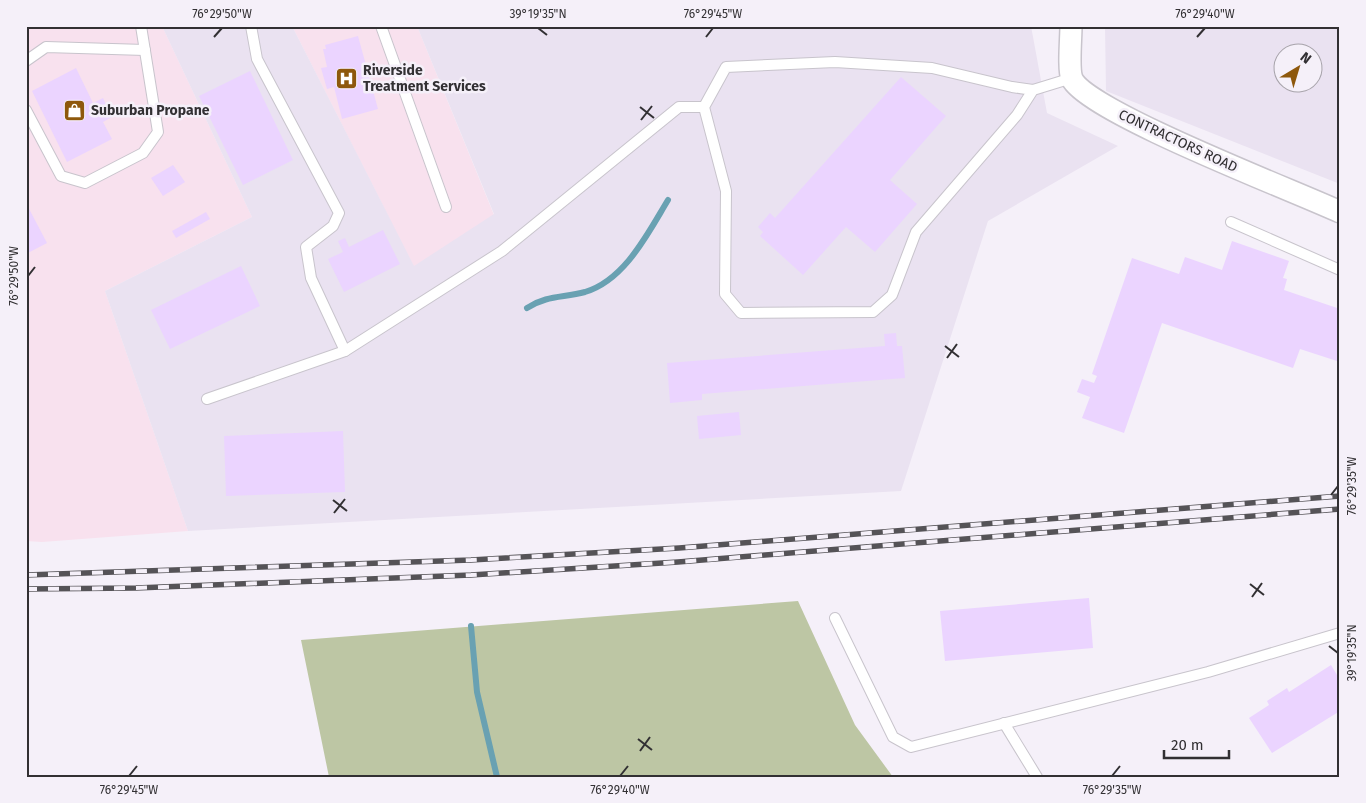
<svg xmlns="http://www.w3.org/2000/svg" width="1366" height="803" font-family="'Fira Sans',sans-serif">
  <style>
    .commercial { fill: #f8e1ee }
    .built { fill: #eae2f1; fill-rule: evenodd }
    .green { fill: #bdc6a4 }
    .lines { fill: none; stroke-linecap: round; stroke-linejoin: round }
    .stream { stroke: #69a1b2; stroke-width: 6 }
    .building { fill: #ebd4ff }
    .service-casing { stroke: #c8c4cc; stroke-width: 12 }
    .minor-casing { stroke: #c8c4cc; stroke-width: 24 }
    .service { stroke: #fff; stroke-width: 10 }
    .minor { stroke: #fff; stroke-width: 21 }
    .rail-casing { stroke: #555357; stroke-width: 5.5 }
    .rail { stroke: #f5f0f9; stroke-width: 4; stroke-dasharray: 11; stroke-linecap: butt }
    .ticks { fill: none; stroke: #323033; stroke-width: 2 }
    .labels { text-anchor: middle; dominant-baseline: central; stroke-width: 5; stroke-linejoin: round; paint-order: stroke }
    .poi-label { font-size: 14px; font-weight: bold; fill: #323033; stroke: #f5f0f9; text-anchor: start }
    .street-label { font-size: 14px; fill: #323033; stroke: #f5f0f9 }
    .neatline { fill: none; stroke: #323033; stroke-width: 2 }
    .ticks-label { font-size: 12px; text-anchor: middle; fill: #323033 }
  </style>
  <rect width="100%" height="100%" fill="#f5f0f9"/>
  <g class="commercial">
    <path d="M26 26H162L252 217 105 291 188 531 42 542 26 541Z"/>
    <path d="M292 26H417L494 215 414 267Z"/>
  </g>
  <g class="built">
    <path d="M162 26H292L414 266 494 214 417 26H1031L1047 113 1118 146 988 221 901 491 188 531 105 291 252 217Z"/>
    <path d="M1105 26H1340V184L1106 91ZM1284 52H1314V82H1284Z"/>
  </g>
  <path class="green" d="M798 601 855 725 893 777H329L301 640Z"/>
  <g class="lines">
    <g class="stream">
      <path d="M527 308C547 295 563 298 585 292 625 280 648 233 668 200"/>
      <path d="M471 626 477 692 497 777"/>
    </g>
  </g>
  <g class="building">
    <path d="M358 36 378 109 342 119 334 87 327 89 321 68 327 67 323 49H326L325 45Z"/>
    <path d="M76 68 93 103 103 98 112 117 103 122 112 139 67 162 32 91Z"/>
    <path d="M250 71 293 160 243 185 199 96Z"/>
    <path d="M901 77 946 116 890 180 917 204 875 252 846 227 803 275 760 236 763 232 758 227 770 213 775 218Z"/>
    <path d="M173 165 185 182 163 196 151 178Z"/>
    <path d="M26 203 47 243 26 254Z"/>
    <path d="M206 212 210 219 176 238 172 231Z"/>
    <path d="M383 230 400 264 344 292 328 259 343 252 338 241 345 238 349 247Z"/>
    <path d="M1232 241 1289 261 1283 278 1287 279 1284 290 1340 309V362L1300 349 1293 368 1162 323 1124 433 1082 418 1090 397 1077 392 1082 379 1094 383 1097 376 1092 374 1132 258 1179 274 1185 257 1222 270Z"/>
    <path d="M241 266 260 306 170 349 151 310Z"/>
    <path d="M896 333 897 346H902L905 378 702 394V400L670 403 667 363 885 346 884 334Z"/>
    <path d="M739 412 741 435 699 439 697 416Z"/>
    <path d="M343 431 345 492 226 496 224 436Z"/>
    <path d="M1089 598 1093 648 945 661 940 611Z"/>
    <path d="M1331 665 1340 680V711L1272 753 1249 718 1269 705 1267 701 1287 688 1289 692Z"/>
  </g>
  <g class="lines">
    <defs>
      <g id="service">
        <path d="M251 26 257 59 339 213 333 226 306 247 311 278 345 351 502 251 679 107H704"/>
        <path d="M381 26 446 207"/>
        <path d="M26 61 46 47 145 50"/>
        <path d="M1033 90 1017 115 916 232 892 295 873 312 741 313 725 294 726 191 704 107 726 67 835 62 932 68 1012 87 1033 90 1072 78"/>
        <path d="M26 110 61 176 85 183 143 153 158 132 141 26"/>
        <path d="M1231 222 1340 270"/>
        <path d="M207 399 345 351"/>
        <path d="M835 618 893 737 911 747 1208 672 1340 633"/>
        <path d="M1004 723 1037 777"/>
      </g>
      <path id="minor" d="M1071 26C1071 39 1068 69 1072 79 1088 112 1295 191 1340 212"/>
    </defs>
    <use href="#service" class="service-casing"/>
    <use href="#minor" class="minor-casing"/>
    <use href="#service" class="service"/>
    <use href="#minor" class="minor"/>
    <defs>
      <g id="rail">
        <path d="M26 575 471 560 679 548 1340 496"/>
        <path d="M26 589 136 588 471 575 678 562 1340 509"/>
      </g>
    </defs>
    <use href="#rail" class="rail-casing"/>
    <use href="#rail" class="rail"/>
  </g>
  <path class="ticks" d="M538 28 547 35M214 37 222 28M706 37 713 28M1197 37 1205 28M640 107 654 118M641 120 652 106M28 276 35 267M945 346 959 357M947 358 957 344M1331 495 1338 486M333 500 347 511M334 513 345 499M1250 584 1264 595M1252 597 1262 583M1329 646 1338 653M638 739 652 750M640 751 650 737M129 776 137 766M620 776 628 766M1112 776 1120 766"/>
  <defs>
    <symbol id="hospital-square" viewBox="-11 -11 22 22"><rect x="-9" y="-9" width="18" height="18" rx="4" fill="#8e580c" stroke="#f5f0f9"/><path d="M-5-5h3v3.5h4V-5h3V5h-3V1.5h-4V5h-3Z" fill="#fff"/></symbol>
    <symbol id="shop-square" viewBox="-11 -11 22 22"><rect x="-9" y="-9" width="18" height="18" rx="4" fill="#8e580c" stroke="#f5f0f9"/><path d="M-5-2.5h2.3a2.7 3.5 0 0 1 5.4 0H5L5.5 6h-11ZM-1.5-2.5h3a1.5 2.3 0 0 0-3 0Z" fill="#fff"/></symbol>
  </defs>
  <g fill-rule="evenodd">
    <use href="#hospital-square" x="334" y="66" width="25" height="25"/>
    <use href="#shop-square" x="62" y="98" width="25" height="25"/>
  </g>
  <g class="labels">
    <g class="poi-label">
      <text x="363" y="70">Riverside<tspan x="363" dy="16">Treatment Services</tspan></text>
      <text x="91" y="110">Suburban Propane</text>
    </g>
    <g class="street-label">
      <text transform="translate(1178 141) rotate(25)">CONTRACTORS ROAD</text>
    </g>
  </g>
  <rect width="1366" height="803" fill="none" stroke="#f5f0f9" stroke-width="55"/>
  <g transform="translate(1298 68) rotate(38)"><circle r="24" fill="#f5f0f9" stroke="#a7a3aa"/>
  <path d="M0-4L9 19L0 12L-9 19Z" fill="#8e580c"/>
  <text y="-8" font-size="14" font-weight="bold" text-anchor="middle" fill="#323033">N</text>
  </g>
  <path d="M1164 750v8h65v-8" fill="none" stroke="#323033" stroke-width="2.5"/>
  <text x="1171" y="750" font-size="15" fill="#323033" stroke="#f5f0f9" stroke-width="4" paint-order="stroke">20 m</text>
  <rect x="28" y="28" width="1310" height="748" class="neatline"/>
  <g class="ticks-label">
    <text x="222" y="18">76°29'50"W</text>
    <text x="538" y="18">39°19'35"N</text>
    <text x="713" y="18">76°29'45"W</text>
    <text x="1205" y="18">76°29'40"W</text>
    <text transform="translate(14 276) rotate(-90)" y="4">76°29'50"W</text>
    <text transform="translate(1352 486) rotate(-90)" y="4">76°29'35"W</text>
    <text transform="translate(1352 653) rotate(-90)" y="4">39°19'35"N</text>
    <text x="129" y="794">76°29'45"W</text>
    <text x="620" y="794">76°29'40"W</text>
    <text x="1112" y="794">76°29'35"W</text>
  </g>
</svg>
